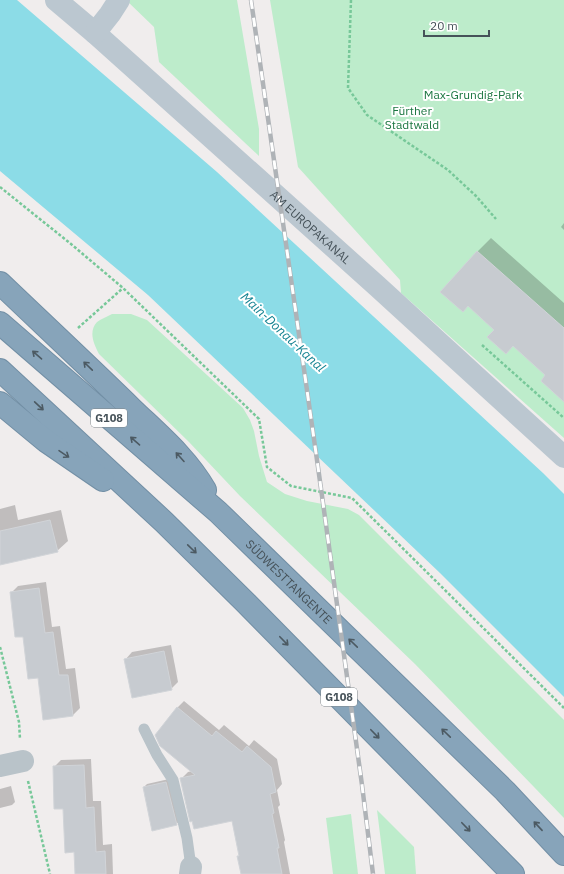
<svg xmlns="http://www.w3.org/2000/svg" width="564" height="874" font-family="'IBM Plex Sans',sans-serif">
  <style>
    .green { fill: #bdeccb }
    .water { fill: #8cdce7 }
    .shadow { fill: #0003 }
    .building { fill: #c7cbd0; stroke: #d1d4d8 }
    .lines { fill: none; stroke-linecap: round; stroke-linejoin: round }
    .highway-casing { stroke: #728fa5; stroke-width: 24 }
    .path { stroke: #77c899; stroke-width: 2.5; stroke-dasharray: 3 2; stroke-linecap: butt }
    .lane { stroke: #b9c3c9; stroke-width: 11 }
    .street { stroke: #b9c3c9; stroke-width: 22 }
    .secondary { stroke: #bbc7d0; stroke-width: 22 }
    .highway { stroke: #87a4ba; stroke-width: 22 }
    .rail-casing { stroke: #afb3b7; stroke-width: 4.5 }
    .rail { stroke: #fff; stroke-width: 3; stroke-dasharray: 9; stroke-linecap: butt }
    .oneway { stroke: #4c5a63 }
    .labels { text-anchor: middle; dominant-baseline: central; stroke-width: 4; stroke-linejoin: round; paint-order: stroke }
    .shield { fill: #fff; stroke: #7e868b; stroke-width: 1 }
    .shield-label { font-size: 11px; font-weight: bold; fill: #465259 }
    .park-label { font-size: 12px; fill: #1b7641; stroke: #fff }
    .street-label { font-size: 12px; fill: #465259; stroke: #fff }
    .water-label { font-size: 13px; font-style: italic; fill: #138291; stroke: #fff }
  </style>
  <rect width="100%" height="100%" fill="#f0eded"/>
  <g class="green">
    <path d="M126 0H237L259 129V156L159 62 154 27Z"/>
    <path d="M270 0H564V438L401 293 400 280 298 167Z"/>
    <path d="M112 314H131L147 320 243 408 250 420 254 431 259 456 267 482 285 494 307 501 348 509 359 515 564 720V818L415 664 240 496 189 442 99 354C94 344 88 332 97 322 101 319 108 316 112 314Z"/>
    <path d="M377 810 414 847 416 874H385Z"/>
    <path d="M351 814 358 874H333L326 818Z"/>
  </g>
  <path class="water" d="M0 0H17L217 172 543 473 564 494V697L440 573 148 295 0 171Z"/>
  <g class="shadow">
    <path d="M564 223V230L561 227Z"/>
    <path d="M491 238 564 303V400L547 375 468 305 442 292 478 251Z"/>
    <path d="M15 505 18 520 61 510 68 541 57 551 0 564V509Z"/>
    <path d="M46 582 52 627 60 626 66 669 75 668 80 708 73 715 44 719 39 677 23 635 11 593 18 586Z"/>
    <path d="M171 645 178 682 171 689 125 660 132 652Z"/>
    <path d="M184 701 219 730 224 725 249 746 254 740 277 759 282 784 277 790 280 805 278 807 285 840 284 842 290 874H242L240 855 232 820 181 779 188 772 192 771 177 708Z"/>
    <path d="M91 759 93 801H101L103 845 112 844 113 874H76L75 851 54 767 61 760Z"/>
    <path d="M169 779 180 821 176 824 144 787 147 784Z"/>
    <path d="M11 786 15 802 12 805 0 808V789Z"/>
  </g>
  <g class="building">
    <path d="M477 251 564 328V402L541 381 545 375 513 346 506 354 487 337 494 330 468 306 463 312 440 292Z"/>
    <path d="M50 520 58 552 0 565V531Z"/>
    <path d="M39 588 45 633 53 632 59 675H68L73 716 43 720 38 678 28 679 23 637H15L10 592Z"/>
    <path d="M164 651 172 690 132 698 124 659Z"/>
    <path d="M177 707 212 736 216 731 242 752 247 746 271 767 276 792 270 794 274 813 272 814 279 848H277L282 874H241L237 856H239L232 821 194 829 192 821 190 822 180 778 195 775 160 746 155 735Z"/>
    <path d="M84 765 86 808 94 807 96 852 105 851 106 874H75L74 852 65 853 63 809H54L53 766Z"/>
    <path d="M166 782 177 825 152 831 143 787Z"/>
  </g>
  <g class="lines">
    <defs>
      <g id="highway">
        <path d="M0 283C44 325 88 366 132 409 158 434 187 458 205 490"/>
        <path id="s2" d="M0 323 218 512 505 791 564 854"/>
        <path d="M0 370 164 522 245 602 513 874"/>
        <path d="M0 403 46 441 103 480"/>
      </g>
    </defs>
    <use href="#highway" class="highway-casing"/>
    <g class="path">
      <path d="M351 0 348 88 367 115 448 170 476 196 496 219"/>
      <path d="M0 187 71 244 123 288 259 419 267 467 291 486 352 498 564 708"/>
      <path d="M78 328 123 288"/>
      <path d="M482 345 564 418"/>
      <path d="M0 647 19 722 20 739"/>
      <path d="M28 781 50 874"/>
    </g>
    <path class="lane" d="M144 729 157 755 173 780 187 838 191 867"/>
    <g class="street">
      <path d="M0 766 23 761"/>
      <path d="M190 874 191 867"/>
    </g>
    <g class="secondary">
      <path id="s1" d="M56 0 95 33 377 286 564 457"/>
      <path d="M95 33 110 14 119 0"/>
    </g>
    <use href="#highway" class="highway"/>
    <defs>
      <path id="rail" d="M251 0 318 467 362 785 373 874"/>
    </defs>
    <use href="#rail" class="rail-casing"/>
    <use href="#rail" class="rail"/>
  </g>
  <defs><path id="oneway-shaft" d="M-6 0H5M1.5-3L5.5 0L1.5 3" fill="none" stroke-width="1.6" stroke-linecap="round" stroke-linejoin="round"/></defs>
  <g class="oneway">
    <use href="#oneway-shaft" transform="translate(37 355) rotate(-139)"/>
    <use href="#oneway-shaft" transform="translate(88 366) rotate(-136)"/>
    <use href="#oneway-shaft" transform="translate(39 406) rotate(43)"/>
    <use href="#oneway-shaft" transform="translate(135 441) rotate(-139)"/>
    <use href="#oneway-shaft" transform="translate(64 454) rotate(34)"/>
    <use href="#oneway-shaft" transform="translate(180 457) rotate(-132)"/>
    <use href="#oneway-shaft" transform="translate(192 549) rotate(44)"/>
    <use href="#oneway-shaft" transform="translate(284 641) rotate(46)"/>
    <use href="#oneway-shaft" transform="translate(353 643) rotate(-136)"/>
    <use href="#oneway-shaft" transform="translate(446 733) rotate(-136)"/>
    <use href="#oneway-shaft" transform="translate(375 734) rotate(46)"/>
    <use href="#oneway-shaft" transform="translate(538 826) rotate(-133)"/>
    <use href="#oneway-shaft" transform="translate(466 827) rotate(46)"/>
  </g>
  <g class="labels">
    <g class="shield">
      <rect x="91" y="409" width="36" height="18" rx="3"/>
      <rect x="321" y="688" width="36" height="18" rx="3"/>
    </g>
    <g class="shield-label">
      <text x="109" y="418">G108</text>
      <text x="339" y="697">G108</text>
    </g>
    <g class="park-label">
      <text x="473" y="94">Max-Grundig-Park</text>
      <text x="412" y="110">Fürther<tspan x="412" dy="14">Stadtwald</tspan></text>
    </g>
    <g class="street-label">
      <text stroke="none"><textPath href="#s1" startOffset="341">AM EUROPAKANAL</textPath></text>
      <text stroke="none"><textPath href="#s2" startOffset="388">SÜDWESTTANGENTE</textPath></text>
    </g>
    <g class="water-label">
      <text transform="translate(283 332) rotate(43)">Main-Donau-Kanal</text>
    </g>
  </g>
  <path d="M424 30v6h65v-6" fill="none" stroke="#465259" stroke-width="2"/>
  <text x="430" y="30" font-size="12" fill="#465259" stroke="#ffffff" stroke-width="3" paint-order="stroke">20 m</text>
</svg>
